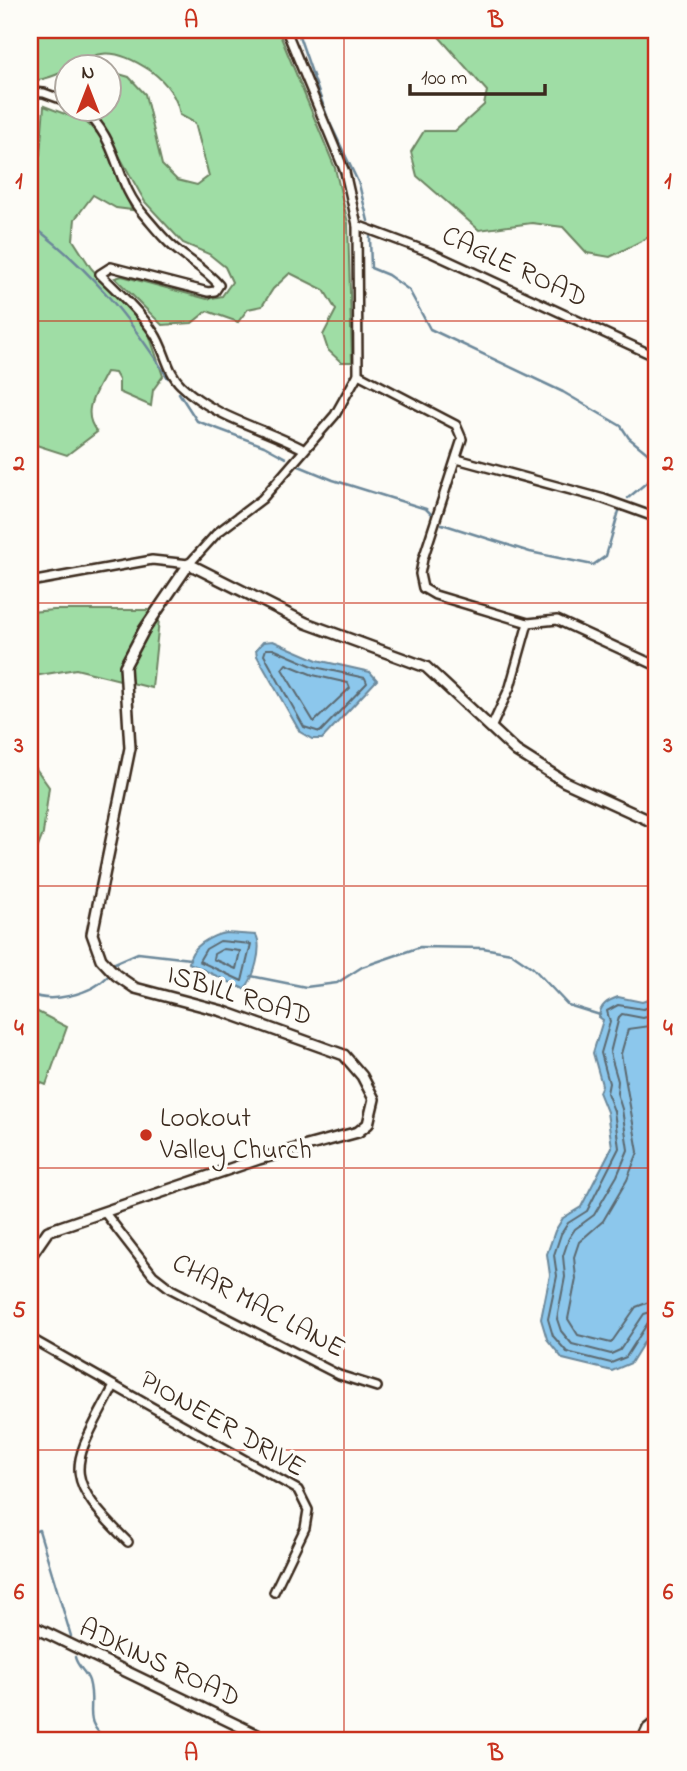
<svg xmlns="http://www.w3.org/2000/svg" width="687" height="1771" font-family="'Indie Flower',sans-serif">
  <style>
    .green { fill: #9fdda5; stroke: #6d8462; stroke-width: 2 }
    .water { fill: #8cc7ec; stroke: #6c889a; stroke-width: 2 }
    .lines { fill: none; stroke-linecap: round; stroke-linejoin: round }
    .shore { stroke: #5b6970; stroke-width: 2 }
    .stream { stroke: #6c889a; stroke-width: 2.5 }
    .minor-casing { stroke: #3b2a1e; stroke-width: 12 }
    .tertiary-casing { stroke: #3b2a1e; stroke-width: 14 }
    .minor { stroke: #fdfcf7; stroke-width: 7 }
    .tertiary { stroke: #fdfcf7; stroke-width: 9 }
    .grid { fill: none; stroke: #c8321e; stroke-width: 2; stroke-opacity: 0.55 }
    .poi-dot { fill: #c8321e; stroke: #fdfcf7; stroke-width: 2.5 }
    .labels { text-anchor: middle; dominant-baseline: central; stroke-width: 7; stroke-linejoin: round; paint-order: stroke }
    .street-label { font-size: 28px; fill: #3b2a1e; stroke: #fdfcf7 }
    .poi-label { font-size: 28px; fill: #3b2a1e; stroke: #fdfcf7; text-anchor: start }
    .neatline { fill: none; stroke: #c8321e; stroke-width: 2.5 }
    .grid-label { font-size: 23px; text-anchor: middle; font-weight: bold; fill: #c8321e }
  </style>
  <rect width="100%" height="100%" fill="#fdfcf7"/>
  <filter id="ink" filterUnits="userSpaceOnUse"><feTurbulence type="fractalNoise" baseFrequency=".0143" numOctaves="2"/><feDisplacementMap in="SourceGraphic" scale="14" xChannelSelector="R" yChannelSelector="G"/><feConvolveMatrix kernelMatrix="1 2 1 2 8 2 1 2 1" color-interpolation-filters="sRGB"/></filter>
  <g filter="url(#ink)">
    <g class="green">
      <path d="M30 30H278L335 168 348 223 352 362H341L328 350 323 335 336 310 324 290 290 273 273 289 262 306 248 309 238 322 207 311 192 323 162 325 115 278 122 276 207 299 222 296 232 282 225 267 209 254 183 243 145 202 93 109 108 108 109 71 129 77 145 94 162 165 177 180 197 185 209 176 195 123 180 115C177 97 166 82 151 71 88 28 84 77 30 81Z"/>
      <path d="M433 30H657V233L610 257 587 253 563 227 532 223 479 230 417 176 411 152 424 131H455L484 105 487 91Z"/>
      <path d="M44 106 86 122 102 138 132 210 116 208 93 195 75 219 73 240 91 268 148 331 163 376 153 390 151 406 119 392V380L115 373 106 372C96 392 80 412 97 432L67 455 30 443V160L40 155Z"/>
      <path d="M54 610H160L152 688 76 669 34 676 30 685V612Z"/>
      <path d="M30 760 49 787 43 834 34 857 30 855Z"/>
      <path d="M30 1008 67 1027 46 1085 30 1078Z"/>
    </g>
    <g class="water">
      <path d="M273 641 317 660 370 672 377 680 322 739H312L300 732 257 656 256 650 263 642Z"/>
      <path d="M226 933 256 935C263 947 254 980 244 989L189 963C189 948 211 935 226 933Z"/>
      <path d="M618 997 642 1002 657 997V1321L631 1363 612 1371 563 1359 547 1339 541 1319 550 1275 547 1254 555 1231 563 1218 581 1207 612 1147 607 1112 599 1092 602 1085 593 1053 603 1020 599 1017C600 1005 607 1001 618 997Z"/>
    </g>
    <g class="lines">
      <g class="shore">
        <path d="M273 649 315 667 365 678 367 683 320 732 304 727 264 655 266 649Z"/>
        <path d="M286 664 313 675 348 683 350 688 314 722 282 669Z"/>
        <path d="M220 941 251 944 242 981 199 961 206 949Z"/>
        <path d="M223 949 240 951 236 969 213 959 214 954Z"/>
        <path d="M657 1005 643 1009 618 1005 607 1011 610 1022 601 1053 609 1083 607 1093 614 1111 619 1148 587 1211 568 1223 561 1234 554 1255 557 1276 548 1319 553 1336 567 1352 611 1363 626 1357 649 1321 657 1319"/>
        <path d="M657 1014 643 1018 622 1014 619 1017 610 1053 618 1081 617 1093 622 1109 628 1150 617 1176 594 1215 575 1229 569 1238 563 1256 565 1277 557 1319 561 1331 572 1344 611 1354 620 1350 644 1314 657 1310"/>
        <path d="M657 1025 628 1029 621 1054 638 1152 627 1180 603 1221 579 1242 574 1257 576 1279 568 1319 578 1335 611 1343 636 1307 657 1299"/>
      </g>
      <g class="stream">
        <path d="M297 30 328 119 359 184 368 221"/>
        <path d="M30 224C89 267 129 317 168 378"/>
        <path d="M370 237 371 268 388 275 409 290 430 329 563 392 621 426 629 438 657 461"/>
        <path d="M179 393 197 421 264 446 286 458"/>
        <path d="M299 466 333 480 426 509 433 516"/>
        <path d="M628 498 657 474"/>
        <path d="M442 524 530 552 593 565 606 556 619 511"/>
        <path d="M115 963 138 953 190 959"/>
        <path d="M251 976 306 987 337 983 362 967 420 947 483 948 511 953 533 968 568 1005 600 1015"/>
        <path d="M30 994C51 1004 91 994 107 977"/>
        <path d="M30 1533 39 1530 71 1636"/>
        <path d="M75 1657C77 1667 86 1671 89 1681 97 1709 80 1719 108 1741"/>
      </g>
      <defs>
        <g id="minor">
          <path d="M30 92 44 93 66 101"/>
          <path d="M82 108C121 142 113 180 144 215 151 223 158 232 165 239 181 257 203 266 219 285L215 291 208 292 111 267 100 274C119 293 139 311 154 333 165 349 167 372 181 385 216 419 262 427 303 449"/>
          <path d="M357 225 432 253 652 355"/>
          <path d="M358 374 456 425 462 439 423 559 420 574 423 588 435 595 528 623 557 620 657 666"/>
          <path d="M457 459 604 499 657 518"/>
          <path d="M30 582 152 560 189 564 217 533 262 499 335 415 358 374 357 225 345 172 286 30"/>
          <path d="M491 728 510 687 528 623"/>
          <path d="M105 1213 153 1275 171 1289 339 1375 377 1387"/>
          <path d="M30 1338 298 1490 308 1510 305 1528 274 1592"/>
          <path d="M114 1386C72 1467 58 1473 128 1542"/>
          <path d="M641 1741 647 1728 657 1720"/>
        </g>
        <g id="tertiary">
          <path d="M30 1257 48 1231 259 1159 358 1132 368 1124 374 1099 362 1076 344 1055 222 1011 135 988 116 975 101 959 92 934 130 748 125 666 144 630 189 564 306 623 426 667 516 751 565 782 657 824"/>
          <path d="M30 1625 270 1741"/>
        </g>
      </defs>
      <use href="#minor" class="minor-casing"/>
      <use href="#tertiary" class="tertiary-casing"/>
      <use href="#minor" class="minor"/>
      <use href="#tertiary" class="tertiary"/>
    </g>
  </g>
  <path class="grid" d="M344 30V1741M30 321H657M30 603H657M30 886H657M30 1168H657M30 1450H657"/>
  <circle class="poi-dot" cx="146" cy="1135" r="7"/>
  <g class="labels">
    <g class="street-label">
      <text transform="translate(514 268) rotate(25)">CAGLE ROAD</text>
      <text transform="translate(239 997) rotate(17)">ISBILL ROAD</text>
      <text transform="translate(258 1307) rotate(28)">CHAR MAC LANE</text>
      <text transform="translate(222 1425) rotate(30)">PIONEER DRIVE</text>
      <text transform="translate(159 1664) rotate(25)">ADKINS ROAD</text>
    </g>
    <g class="poi-label">
      <text x="160" y="1119">Lookout<tspan x="160" dy="32">Valley Church</tspan></text>
    </g>
  </g>
  <rect width="687" height="1771" fill="none" stroke="#fdfcf7" stroke-width="77"/>
  <g transform="translate(88 88)"><circle r="33" fill="#fdfcf7" stroke="#afa8a0" stroke-width="2"/>
  <path d="M0-5L12 26L0 18L-12 26Z" fill="#c8321e"/>
  <text y="-10" font-size="19" font-weight="bold" text-anchor="middle" fill="#3b2a1e">N</text>
  </g>
  <path d="M410 84v10h135v-10" fill="none" stroke="#3b2a1e" stroke-width="3.5"/>
  <text x="421" y="84" font-size="21" fill="#3b2a1e" stroke="#fdfcf7" stroke-width="5" paint-order="stroke">100 m</text>
  <rect x="38" y="38" width="610" height="1694" class="neatline"/>
  <g class="grid-label">
    <text x="191" y="27">A</text>
    <text x="496" y="27">B</text>
    <text x="19" y="188">1</text>
    <text x="668" y="188">1</text>
    <text x="19" y="470">2</text>
    <text x="668" y="470">2</text>
    <text x="19" y="752">3</text>
    <text x="668" y="752">3</text>
    <text x="19" y="1035">4</text>
    <text x="668" y="1035">4</text>
    <text x="19" y="1317">5</text>
    <text x="668" y="1317">5</text>
    <text x="19" y="1599">6</text>
    <text x="668" y="1599">6</text>
    <text x="191" y="1760">A</text>
    <text x="496" y="1760">B</text>
  </g>
</svg>
